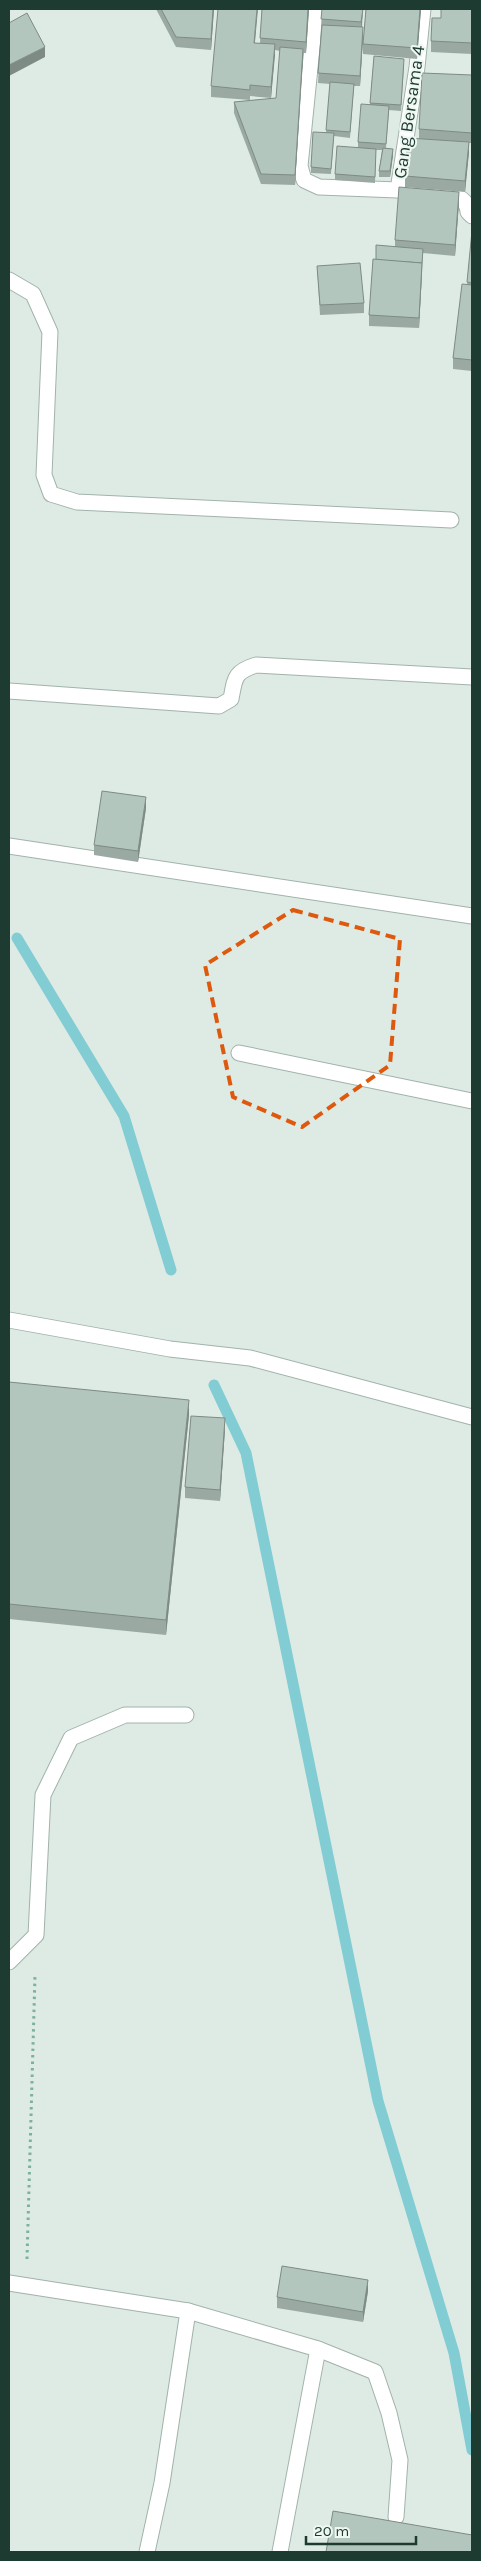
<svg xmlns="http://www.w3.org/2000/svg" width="481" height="2561" viewBox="0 0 481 2561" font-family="Karla,sans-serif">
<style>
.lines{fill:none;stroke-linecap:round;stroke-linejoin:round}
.stream{stroke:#82ccd4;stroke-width:11}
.minor-casing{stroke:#a1b3ab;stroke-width:17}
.path{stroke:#7cb19d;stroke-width:3;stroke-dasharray:2.5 4;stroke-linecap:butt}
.minor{stroke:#fff;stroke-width:15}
.wall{fill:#9aaaa3}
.shaded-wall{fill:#7d8b84}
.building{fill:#b3c6bd;stroke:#7d8b84}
.marked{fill:none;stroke:#de580e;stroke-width:4;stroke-dasharray:10 6;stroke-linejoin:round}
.labels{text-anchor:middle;stroke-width:4;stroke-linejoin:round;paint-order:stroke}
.street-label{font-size:18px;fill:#1e3b32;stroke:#eef7f2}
</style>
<rect width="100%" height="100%" fill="#deebe4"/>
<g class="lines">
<!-- stream -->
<g class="stream">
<polyline points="17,938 124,1116 171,1270"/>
<polyline points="214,1385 246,1453 378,2101 454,2353 472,2450"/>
</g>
<!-- minor casing -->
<g class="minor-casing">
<g id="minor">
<polyline points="316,9 300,166 304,180 319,187 398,190"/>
<polyline points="407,190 398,190 417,67 423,9"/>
<path d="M440 194C453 195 467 196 468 212L472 216"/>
<polyline points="9,280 33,294 50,332 44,475 51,494 77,502 451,520"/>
<path d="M9 691 219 706 231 699C235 678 234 672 256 665L472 677"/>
<polyline points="9,846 472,916"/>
<polyline points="239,1053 472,1101"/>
<polyline points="9,1320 170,1349 250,1358 472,1417"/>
<polyline points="9,1962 36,1935 43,1795 71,1738 125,1715 186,1715"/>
<polyline points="9,2283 188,2311 162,2483 147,2552"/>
<polyline points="188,2311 318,2349 375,2372 389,2413 400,2460 396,2517"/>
<polyline points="280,2552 318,2349"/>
</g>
</g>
<!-- path -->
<polyline class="path" points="27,2259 35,1975"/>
<!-- minor -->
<use href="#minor" class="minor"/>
</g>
<!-- wall -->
<g class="wall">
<polygon points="156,9 214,9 211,50 176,47"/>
<polygon points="262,9 309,9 306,53 303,53 295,185 261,184 234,113 234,102 276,98 280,51 275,50 271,98 250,96 250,100 211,97 211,86 255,43 260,43"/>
<polygon points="322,9 363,9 362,27 363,38 360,86 354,86 350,138 334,136 331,174 311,173 311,167 326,133 330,84 318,83"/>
<polygon points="366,9 421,9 417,59 363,54 363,44"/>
<polygon points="472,9 472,54 431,52 431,41 441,18"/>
<polygon points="374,56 404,65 401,111 389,110 386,148 393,155 390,177 379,177 379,171 382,150 376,150 375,183 335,180 335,174 358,148 358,142 370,104"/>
<polygon points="472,75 472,143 469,143 469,152 465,192 405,187 405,176 419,138 419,129"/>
<polygon points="459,202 455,256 423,253 422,273 419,328 369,326 369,315 376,260 395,247 395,240"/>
<polygon points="472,231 472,371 453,369 453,358 467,284"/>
<polygon points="317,266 364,303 364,313 320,315"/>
<polygon points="146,808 138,862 94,855 94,845"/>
<polygon points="9,1382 189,1415 166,1635 9,1619"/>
<polygon points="225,1429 220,1501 185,1498 185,1487"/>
<polygon points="368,2291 363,2322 277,2308 277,2297"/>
</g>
<!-- shaded-wall -->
<g class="shaded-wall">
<polygon points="213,9 214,9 211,50 211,39"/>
<polygon points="257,9 258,9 254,53 254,43"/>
<polygon points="308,9 309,9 306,53 306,42"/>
<polygon points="363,9 361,33 361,22"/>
<polygon points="420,9 421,9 417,59 417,48"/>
<polygon points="363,27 363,38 360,86 360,76"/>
<polygon points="275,44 275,55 271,98 271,87"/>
<polygon points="45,47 45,57 9,76 9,65"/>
<polygon points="303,49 303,60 295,185 295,175"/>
<polygon points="469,142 469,152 465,192 465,181"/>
<polygon points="393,149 393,155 390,177 390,171"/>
<polygon points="459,192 459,202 455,256 455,245"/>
<polygon points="422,263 422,273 419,328 419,318"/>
<polygon points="146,797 146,808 138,862 138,851"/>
<polygon points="189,1400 189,1415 166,1635 166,1620"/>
<polygon points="225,1418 225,1429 220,1501 220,1490"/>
<polygon points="368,2280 368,2291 363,2322 363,2312"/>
</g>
<!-- building -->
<g class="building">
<polygon points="161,9 213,9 211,39 176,37"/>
<polygon points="218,9 257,9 254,43 275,44 271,87 250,85 250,90 211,86"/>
<polygon points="262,9 308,9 306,42 260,38"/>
<polygon points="322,9 363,9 361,22 321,19"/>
<polygon points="366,9 420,9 417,48 363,44"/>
<polygon points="441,9 472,9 472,43 431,41 432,18 441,18"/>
<polygon points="27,13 45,47 9,65 9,23"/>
<polygon points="322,25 363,27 360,76 318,73"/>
<polygon points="280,47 303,49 295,175 261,174 234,102 276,98"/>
<polygon points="374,56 404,59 401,105 370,103"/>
<polygon points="422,73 472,75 472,133 419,129"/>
<polygon points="330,82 354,84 350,132 326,130"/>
<polygon points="361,104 389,106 386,144 358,142"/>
<polygon points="313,132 334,133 331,169 311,167"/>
<polygon points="408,138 469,142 465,181 405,176"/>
<polygon points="337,146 376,149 375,177 335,174"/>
<polygon points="383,148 393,149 390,171 379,171"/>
<polygon points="399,187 459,192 455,245 395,240"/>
<polygon points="472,231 472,283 467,282"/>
<polygon points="376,245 423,249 422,263 376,260"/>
<polygon points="373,259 422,263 419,318 369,315"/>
<polygon points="360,263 364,303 320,305 317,266"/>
<polygon points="462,284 472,285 472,360 453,358"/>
<polygon points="102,791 146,797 138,851 94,845"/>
<polygon points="9,1382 189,1400 166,1620 9,1604"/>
<polygon points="191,1416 225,1418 220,1490 185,1487"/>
<polygon points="282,2266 368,2280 363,2312 277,2297"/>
<polygon points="333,2511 472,2535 472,2552 326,2552"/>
</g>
<!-- marked area -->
<path class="marked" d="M293 910 400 939 390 1065 302 1127 233 1097 205 965Z"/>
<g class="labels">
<!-- street labels -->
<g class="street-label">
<text transform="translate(409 112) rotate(-82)" y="6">Gang Bersama 4</text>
</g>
</g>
<!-- border -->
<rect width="481" height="2561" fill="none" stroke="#1e3b32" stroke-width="20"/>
<!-- scale -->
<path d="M306 2536v8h110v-8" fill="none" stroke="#1e3b32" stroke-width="2.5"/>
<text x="314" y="2536" font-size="15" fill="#1e3b32" stroke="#eef7f2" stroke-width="4" paint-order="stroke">20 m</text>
</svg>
